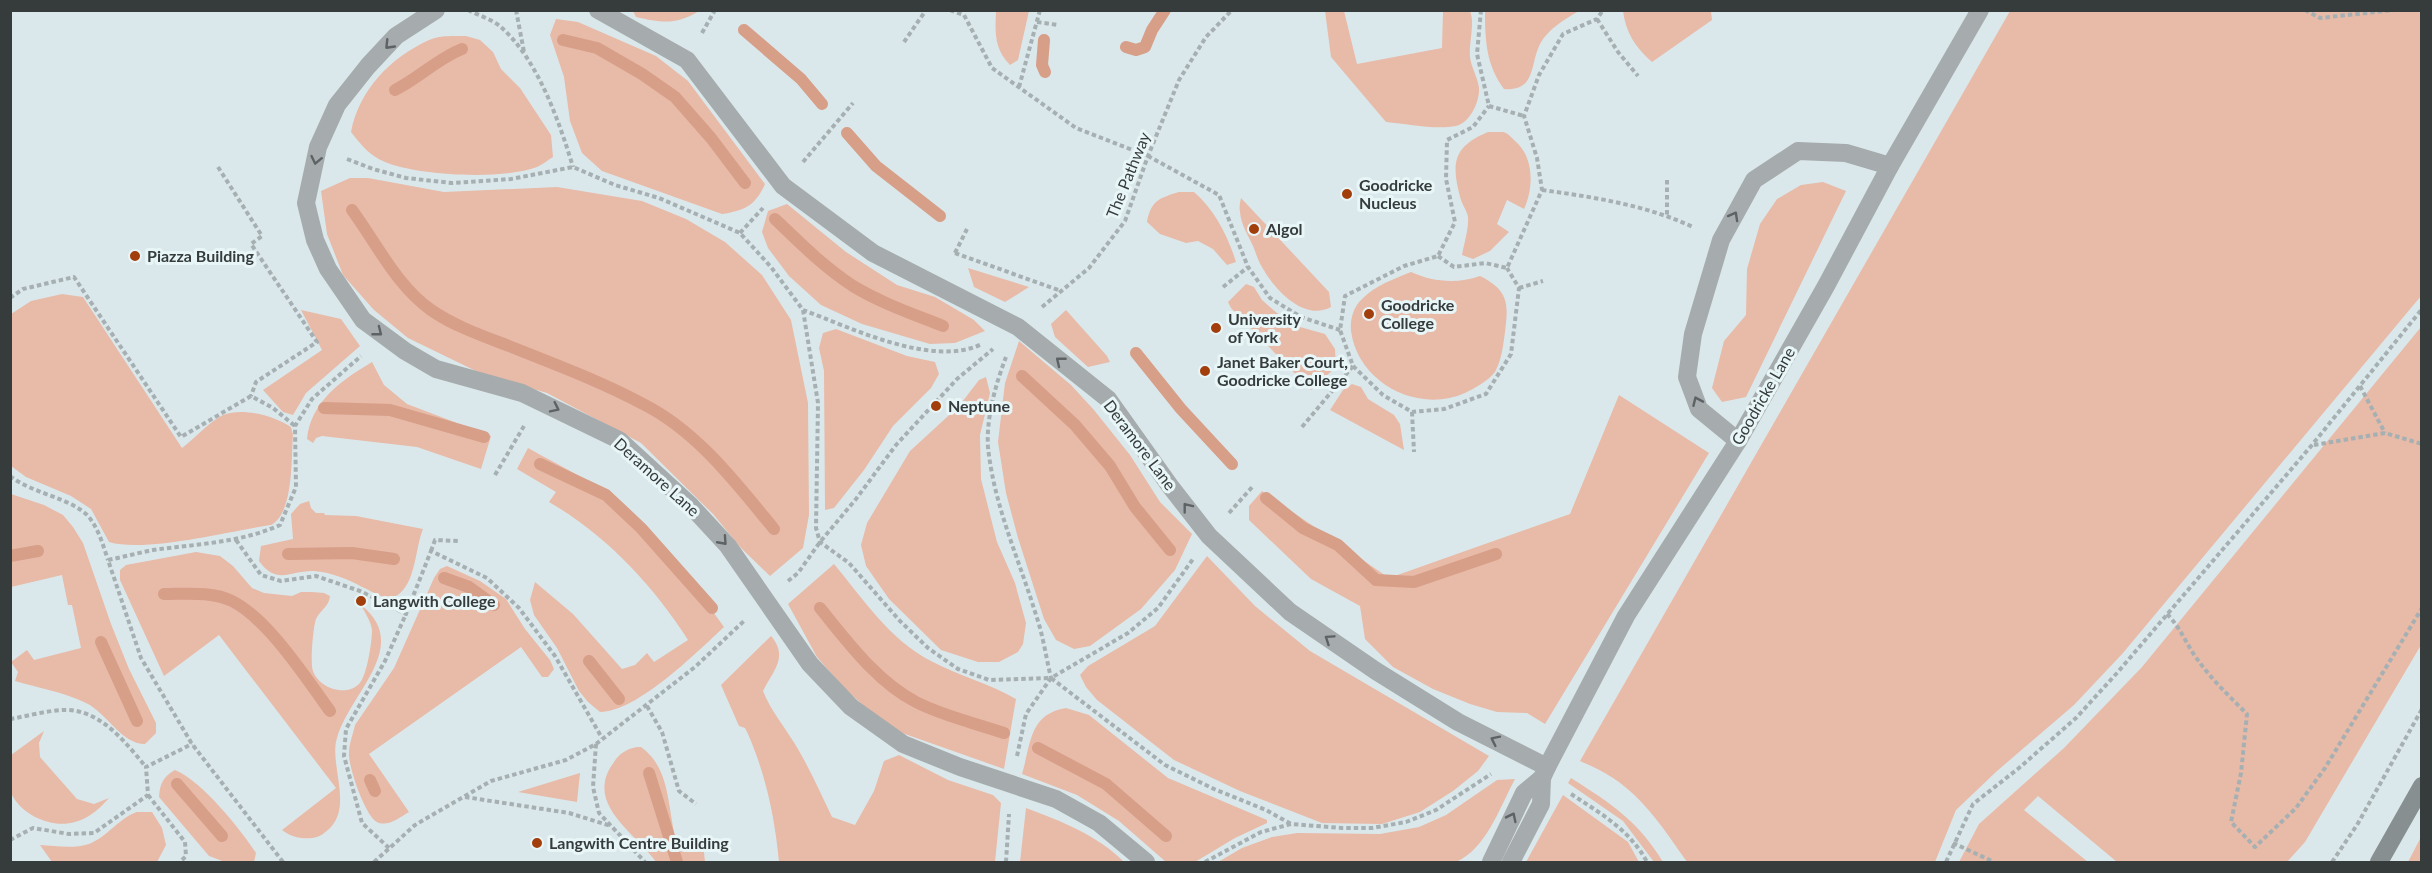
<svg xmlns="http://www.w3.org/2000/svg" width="2432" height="873" viewBox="0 0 2432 873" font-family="Lato,sans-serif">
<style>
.green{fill:#e8baa8}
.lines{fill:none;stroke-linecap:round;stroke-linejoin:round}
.stream{stroke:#d79e88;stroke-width:12}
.path{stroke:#a6b0b3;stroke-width:4;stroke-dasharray:4.5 3;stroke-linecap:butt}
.lane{stroke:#a6acad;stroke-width:18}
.street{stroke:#a6acad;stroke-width:18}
.secondary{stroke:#878f91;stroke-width:18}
.oneway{stroke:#5d6364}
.poi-dot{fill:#a23e0c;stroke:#e8f6f8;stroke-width:2}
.labels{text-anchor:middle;stroke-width:6;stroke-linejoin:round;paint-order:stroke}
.street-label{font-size:16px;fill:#363b3c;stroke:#e8f6f8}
.poi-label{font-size:16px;font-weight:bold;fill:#363b3c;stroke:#e8f6f8;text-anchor:start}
</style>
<rect width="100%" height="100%" fill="#dbe8eb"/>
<!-- green -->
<g class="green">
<path d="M633 11H699C676 25 662 23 636 17Z"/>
<path d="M996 11H1029L1018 60 1010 65C994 49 995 32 996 11Z"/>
<path d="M1325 11H1344L1357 64 1442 48 1443 11H1470C1475 23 1469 42 1470 57 1471 67 1478 78 1479 88 1480 101 1470 123 1456 126 1435 130 1408 124 1386 122L1331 57Z"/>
<path d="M1485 11V10L1579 11C1565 19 1548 29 1540 44 1530 64 1536 92 1504 89 1486 65 1485 40 1485 11Z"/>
<path d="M1623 11H1711L1712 20 1652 62C1635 47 1626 33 1623 11Z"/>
<path d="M2010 11H2421V296L2123 653 2074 705 1997 771 1956 810 1935 862H1687C1666 832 1645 799 1613 778 1603 771 1591 766 1580 761Z"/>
<path d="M556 19 578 22 656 56 688 81 765 184C755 206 745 210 722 214L602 171 582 153 570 121 564 77 550 35Z"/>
<path d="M466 36 480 40 493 52 501 69 520 88 551 135 553 157C548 160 542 165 537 167 503 180 419 176 385 162 370 156 361 145 351 132 359 90 390 58 429 40 439 35 454 36 466 36Z"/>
<path d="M1488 132C1493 132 1498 132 1503 132 1508 133 1511 137 1515 141 1534 157 1534 187 1524 209L1507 200 1497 224 1509 232 1490 251 1473 259 1462 255C1464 244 1469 228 1468 217 1467 211 1463 206 1461 200 1451 164 1452 147 1488 132Z"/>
<polygon points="350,178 368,178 444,192 557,187 642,201 686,219 725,242 762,275 791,320 808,403 809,515 803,548 770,576 741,548 713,514 641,443 547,393 482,374 408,338 374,310 343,275 327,234 321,191"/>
<polygon points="1823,182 1846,191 1746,397 1722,402 1712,388 1724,341 1746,315 1747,269 1760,224 1777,199 1801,185"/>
<path d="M1179 192H1194C1214 209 1228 236 1236 262L1227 265 1213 249 1198 241 1186 243 1160 234 1147 222C1151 200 1160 198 1179 192Z"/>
<path d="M1241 198 1329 292 1331 307C1304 322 1274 289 1262 267 1258 261 1256 253 1253 246 1248 235 1241 225 1240 212 1239 207 1240 203 1241 198Z"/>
<polygon points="787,204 846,252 897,285 935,297 974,320 985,331 955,343 930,344 862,324 821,305 789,276 768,248 762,232 768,211"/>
<polygon points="968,268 1029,287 1005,302 974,287"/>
<path d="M1411 272C1433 282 1457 284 1480 276 1508 290 1509 303 1505 332 1503 346 1502 359 1495 372 1488 381 1475 388 1465 393 1418 414 1358 383 1351 331 1350 319 1353 307 1363 298 1376 285 1394 279 1411 272Z"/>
<polygon points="1246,284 1254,287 1262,300 1277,313 1300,327 1325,334 1335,349 1336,367 1311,390 1231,308 1228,302"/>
<path d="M62 294 83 297 182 448C194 439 210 421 223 415 243 407 274 416 291 427L293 435C291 458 294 513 271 525 230 531 146 553 109 542L91 509 71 496 26 477 11 466V314L31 301Z"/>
<polygon points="301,310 341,319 360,346 306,393 293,415 283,412 263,390 322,350"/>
<polygon points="1066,310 1107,356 1110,362 1088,367 1055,337 1051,324"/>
<polygon points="2421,327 2421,645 2305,842 2287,862 2117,862 2038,796 2024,810 2088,862 1959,862 1979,824 2064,748 2142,667"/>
<polygon points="836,329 907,356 935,362 939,374 931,388 893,426 864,470 834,508 825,510 824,371 819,348 823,333"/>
<polygon points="1019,341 1071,385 1094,410 1130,455 1160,502 1192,534 1175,570 1141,609 1090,646 1074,649 1056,640 1044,619 1018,538 1006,493 998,442 1005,383"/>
<path d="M372 362 384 385 407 404 491 436 481 469 417 447 322 436 316 438 313 443 307 439C311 401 342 380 372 362Z"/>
<polygon points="986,377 990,393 980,435 981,479 997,542 1015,583 1026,623 1023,644 1018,652 999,662 978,662 941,650 889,599 866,566 861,545 867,523 910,451 959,406 979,380"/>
<polygon points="1352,384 1361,387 1368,399 1394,415 1400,424 1404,450 1330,410 1343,390"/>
<polygon points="1619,395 1709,453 1545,724 1527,713 1497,712 1470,704 1433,689 1393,667 1365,639 1360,606 1311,579 1249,520 1249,506 1262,491 1389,578 1570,514"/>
<path d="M528 448C560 466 595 482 623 506 664 541 693 584 724 627 697 652 637 712 600 712L588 702 579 691 557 648 534 615 530 600 535 582 573 614 622 669 635 665 647 653 654 662 688 640C653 585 606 535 549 502L556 492 517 469Z"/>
<path d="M11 494 44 505 63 515 73 527 83 543 111 624 129 669 156 723V733L145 744C121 744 107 713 86 703 64 692 38 688 15 681L18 672 11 662 27 650 34 660 81 648 72 605H68L62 575 11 587Z"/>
<path d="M309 501 311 508 316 513H324L325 515 356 516 423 529C415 548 416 585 396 596 386 602 372 591 362 587 348 579 330 572 314 571 291 570 277 586 259 561L261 546 293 539 291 514 300 504Z"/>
<path d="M196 552 220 556 233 566 252 588 264 593 292 596 301 592H312L324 593 330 596C329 607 320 610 316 619 313 628 311 657 312 666 313 685 344 699 359 684 367 676 372 642 372 630 371 621 365 613 361 605 413 646 349 694 337 738 329 763 352 804 331 827 325 833 320 837 312 838 300 839 291 837 282 830L336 788 219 635 164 676 120 580V570L126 565Z"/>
<polygon points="1207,556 1255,606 1310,651 1489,756 1478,771 1453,791 1420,812 1382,824 1322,823 1240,791 1174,760 1097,700 1086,687 1080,675 1088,666 1155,626"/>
<path d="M834 564C864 600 889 639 931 661 959 676 989 683 1016 699L1004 769 888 728 843 687 817 657 788 604Z"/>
<path d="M447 566 480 581 506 599 525 629 550 660 554 669 548 677H542L521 647 369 754 409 812C400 817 390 826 379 823 366 820 348 766 349 753 349 744 353 734 355 725L394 668 434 578 440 569Z"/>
<path d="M771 636C789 657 773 671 763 691 771 711 784 726 795 744 809 767 820 792 832 817L855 825 874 791 884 761 899 755 948 780 993 795 1001 803 995 862H779C775 819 766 775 748 734L745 728 739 726 721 685Z"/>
<path d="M1066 708 1089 715 1168 778 1267 820V823L1235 838 1195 862H1166L1119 821 1077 795 1022 774C1031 744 1029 714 1066 708Z"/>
<path d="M44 731 39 743 40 757 77 799 94 804 109 798C100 808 90 818 75 822 52 829 21 815 11 793 7 784 10 766 11 755Z"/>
<path d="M641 747C672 769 667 811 677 843H703L705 862H656C635 832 583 804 614 762 619 753 631 746 641 747Z"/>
<path d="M175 770C202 781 240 829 256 853L254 862H225L209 856 159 797C160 783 163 777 175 770Z"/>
<polygon points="580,773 577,802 518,792"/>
<path d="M1571 778C1612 804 1638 821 1663 862H1654L1623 821 1568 783Z"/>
<path d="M1515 779C1500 807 1486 849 1456 862H1218L1242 848 1272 837 1297 833 1380 834 1419 827 1446 815 1497 780Z"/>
<polygon points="1563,795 1628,842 1639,862 1526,862"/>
<path d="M1026 808C1061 821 1097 835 1124 862H1020Z"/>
<path d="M137 812H152L162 828 166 845 157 862H52L40 845C55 846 74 849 89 844 107 837 119 818 137 812Z"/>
<polygon points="2421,837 2421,862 2408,862"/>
</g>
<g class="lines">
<!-- stream -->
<g class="stream">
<polyline points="744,30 801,79 822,104"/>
<polyline points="563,40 597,48 642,74 675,97 711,138 745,183"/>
<polyline points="1044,40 1042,65 1045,72"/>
<polyline points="1126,47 1136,50 1145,47 1152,30 1165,10"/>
<path d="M395 90C419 78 437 59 462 49"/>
<polyline points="847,133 876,166 940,216"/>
<path d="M352 210C377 244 396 285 431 310 454 326 483 336 509 346 554 364 600 381 643 404 697 431 736 483 774 529"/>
<path d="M775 219C800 243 824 267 853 286 881 303 913 314 943 326"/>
<polyline points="1136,353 1181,409 1232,464"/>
<polyline points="1022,376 1075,425 1110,466 1135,507 1170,550"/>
<polyline points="324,408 390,410 484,437"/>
<polyline points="540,464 606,495 641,528 712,608"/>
<polyline points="1266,498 1303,528 1338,545 1376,580 1414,582 1496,554"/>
<polyline points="288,554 352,553 394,559"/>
<polyline points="10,556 38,551"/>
<polyline points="444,578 469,587 494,605"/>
<path d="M164 594C186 594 212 591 232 601 268 619 306 678 330 711"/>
<path d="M820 608C847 641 877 682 916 702 943 716 975 723 1004 733"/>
<polyline points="101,642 137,721"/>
<polyline points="589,661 619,699"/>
<polyline points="1038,748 1106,784 1166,836"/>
<polyline points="649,773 677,862"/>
<polyline points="370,780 375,791"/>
<polyline points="177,784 222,836"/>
</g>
<!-- path -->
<g class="path">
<path d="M468 10C478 15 493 20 501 27 538 60 559 121 573 167"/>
<polyline points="516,10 524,52"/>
<polyline points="950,10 964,15 992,68 1076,128 1148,156 1219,195 1248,267 1270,298 1301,317 1340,330"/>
<polyline points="1481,10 1477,54 1489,106 1524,116"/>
<polyline points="2305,10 2320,18 2394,10"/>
<polyline points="1597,19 1618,52 1638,76"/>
<polyline points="1037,22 1058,25"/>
<polyline points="702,33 715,10"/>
<polyline points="904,42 926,10"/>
<polyline points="1019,87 1040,10"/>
<polyline points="347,159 373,169 406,178 452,183 511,179 573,167 615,185 659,198 740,233 771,267 803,310 818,403 816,528 820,542 849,563 900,621 928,648 958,669 989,680 1051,678 1165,765 1214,789 1266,810 1291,824"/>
<polyline points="803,162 853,103"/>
<polyline points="218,167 262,236 251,244 317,342 256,382 251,396"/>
<polyline points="1667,180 1667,215"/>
<path d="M1542 190C1593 197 1646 205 1693 227"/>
<polyline points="740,233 763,208"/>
<polyline points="955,253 1061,291"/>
<polyline points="955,253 967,229"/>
<polyline points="1438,256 1454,267 1485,263 1507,268 1542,190 1537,158 1524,116 1539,75 1563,34 1597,19 1603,10"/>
<polyline points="1223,287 1248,267"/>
<polyline points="1519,288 1543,281"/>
<polyline points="10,298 23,289 74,277 181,437 251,396 273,408 295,426"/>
<polyline points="1042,307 1089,268 1125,221 1148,156 1179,80 1206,37 1232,10"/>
<path d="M803 310C852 328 932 368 982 344"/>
<path d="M1006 357C996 383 986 418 988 447 994 506 1019 559 1036 615 1043 635 1046 657 1051 678"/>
<polyline points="1353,366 1383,395 1412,412 1444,409 1486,394 1511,354 1519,288 1507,268"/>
<polyline points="2360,386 2385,433"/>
<polyline points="1412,412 1414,452"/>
<polyline points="1302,427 1353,366 1340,330 1345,296 1404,266 1438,256 1455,222 1446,179 1447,140 1473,127 1489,106"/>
<polyline points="2314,445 2385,433 2422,444"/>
<polyline points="495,475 524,426"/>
<path d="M10 476C33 494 72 498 89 517 99 530 103 545 108 560"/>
<polyline points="1229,513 1254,485"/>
<polyline points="236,540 261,575 281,581 316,576 360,591 406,614 431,551 487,578 519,608 555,656 602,738"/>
<polyline points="431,551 435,540 459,541"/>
<polyline points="788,581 798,573 820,542 856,499 896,445 957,379 993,349"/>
<path d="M2167 614C2179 626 2184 639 2193 653 2208 676 2228 695 2247 714L2241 773 2231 822 2255 847 2296 808 2325 768 2422 608"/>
<polyline points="647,706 662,732 679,791 696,804"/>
<path d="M10 719C28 716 48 710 66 710 101 710 126 743 146 767"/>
<polyline points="596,744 593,787 599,813 645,862"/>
<polyline points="1017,756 1026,714 1051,678 1128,633 1158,608 1193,559"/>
<path d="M1571 794C1600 813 1630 830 1647 862"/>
<polyline points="148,795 185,842 186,856 180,862"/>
<polyline points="465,797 569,813 611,826"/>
<polyline points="10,840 33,828 69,834 94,833 148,795 146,767 192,744"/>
<polyline points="1953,843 1994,862"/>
<polyline points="389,848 362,823 344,756 346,729 385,661 406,614"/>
<path d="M283 862 192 744 141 658 108 560C123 557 138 553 153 550 196 544 240 543 280 525L296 487 295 426 312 399 361 356"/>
<polyline points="374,862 415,825 491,781 566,760 596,744 695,667 745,620"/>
<polyline points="1006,862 1009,814"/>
<polyline points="1205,862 1261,832 1291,824 1342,828 1372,828 1406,822 1436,810 1491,774"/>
<polyline points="1946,862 1973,804 2019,768 2076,718 2117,673 2312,445 2422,309"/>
<polyline points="2332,862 2357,825 2422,709"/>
</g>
<!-- lane -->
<g class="lane">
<polyline points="1738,441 1699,409 1687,377 1693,334 1721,240 1754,180 1798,151 1846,153 1890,166"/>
<polyline points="1547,767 1626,616 1738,441 1826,286 1890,166 1980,10"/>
</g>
<!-- street -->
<g class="street">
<polyline points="436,10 396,36 368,66 337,105 318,147 306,203 315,240 328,269 363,320 405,351 436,369 522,393 619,440 691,506 728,546 810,664 851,707 903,744 960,767 1056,799 1099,823 1146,862"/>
<polyline points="598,10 687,60 783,186 873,253 1018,327 1108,399 1170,486 1209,536 1290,612 1376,671 1458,722 1547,767 1542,778 1541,804 1511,862"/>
<polyline points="1491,862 1524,793 1542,778"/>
</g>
<!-- secondary -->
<polyline class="secondary" points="2379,862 2422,786"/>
</g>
<!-- one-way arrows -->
<defs><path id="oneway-chevron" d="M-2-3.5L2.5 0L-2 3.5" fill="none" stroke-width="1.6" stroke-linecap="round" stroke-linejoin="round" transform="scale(1.5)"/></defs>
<g class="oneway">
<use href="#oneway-chevron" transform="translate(389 45) rotate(134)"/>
<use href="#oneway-chevron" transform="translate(316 160) rotate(102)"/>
<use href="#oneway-chevron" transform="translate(1734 216) rotate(-61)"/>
<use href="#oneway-chevron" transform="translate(378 332) rotate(38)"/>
<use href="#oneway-chevron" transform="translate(1060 361) rotate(-141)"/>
<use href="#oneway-chevron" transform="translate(1697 401) rotate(-114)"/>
<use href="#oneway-chevron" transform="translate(555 408) rotate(26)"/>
<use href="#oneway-chevron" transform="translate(1187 507) rotate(-128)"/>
<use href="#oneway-chevron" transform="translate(723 541) rotate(48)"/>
<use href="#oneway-chevron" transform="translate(1329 639) rotate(-146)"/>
<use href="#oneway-chevron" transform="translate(1495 740) rotate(-154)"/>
<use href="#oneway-chevron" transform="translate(1512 817) rotate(-64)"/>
</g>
<!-- markers -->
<g class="poi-dot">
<circle cx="1347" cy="194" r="6"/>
<circle cx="1254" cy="229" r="6"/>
<circle cx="135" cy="256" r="6"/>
<circle cx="1369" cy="314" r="6"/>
<circle cx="1216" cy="328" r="6"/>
<circle cx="1205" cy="371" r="6"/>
<circle cx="936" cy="406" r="6"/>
<circle cx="361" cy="601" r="6"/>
<circle cx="537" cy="843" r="6"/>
</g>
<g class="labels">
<!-- street labels -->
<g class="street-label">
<text transform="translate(1128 175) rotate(-68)" y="6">The Pathway</text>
<text transform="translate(1763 396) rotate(-60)" y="6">Goodricke Lane</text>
<text transform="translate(1140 445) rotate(53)" y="6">Deramore Lane</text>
<text transform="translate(657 477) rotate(42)" y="6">Deramore Lane</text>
</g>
<!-- poi labels -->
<g class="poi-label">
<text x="1359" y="191">Goodricke<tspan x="1359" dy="18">Nucleus</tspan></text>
<text x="1266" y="235">Algol</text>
<text x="147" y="262">Piazza Building</text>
<text x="1381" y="311">Goodricke<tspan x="1381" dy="18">College</tspan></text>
<text x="1228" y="325">University<tspan x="1228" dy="18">of York</tspan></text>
<text x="1217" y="368">Janet Baker Court,<tspan x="1217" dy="18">Goodricke College</tspan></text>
<text x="948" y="412">Neptune</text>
<text x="373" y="607">Langwith College</text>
<text x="549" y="849">Langwith Centre Building</text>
</g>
</g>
<!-- border -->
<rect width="2432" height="873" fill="none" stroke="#363b3c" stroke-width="24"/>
</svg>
